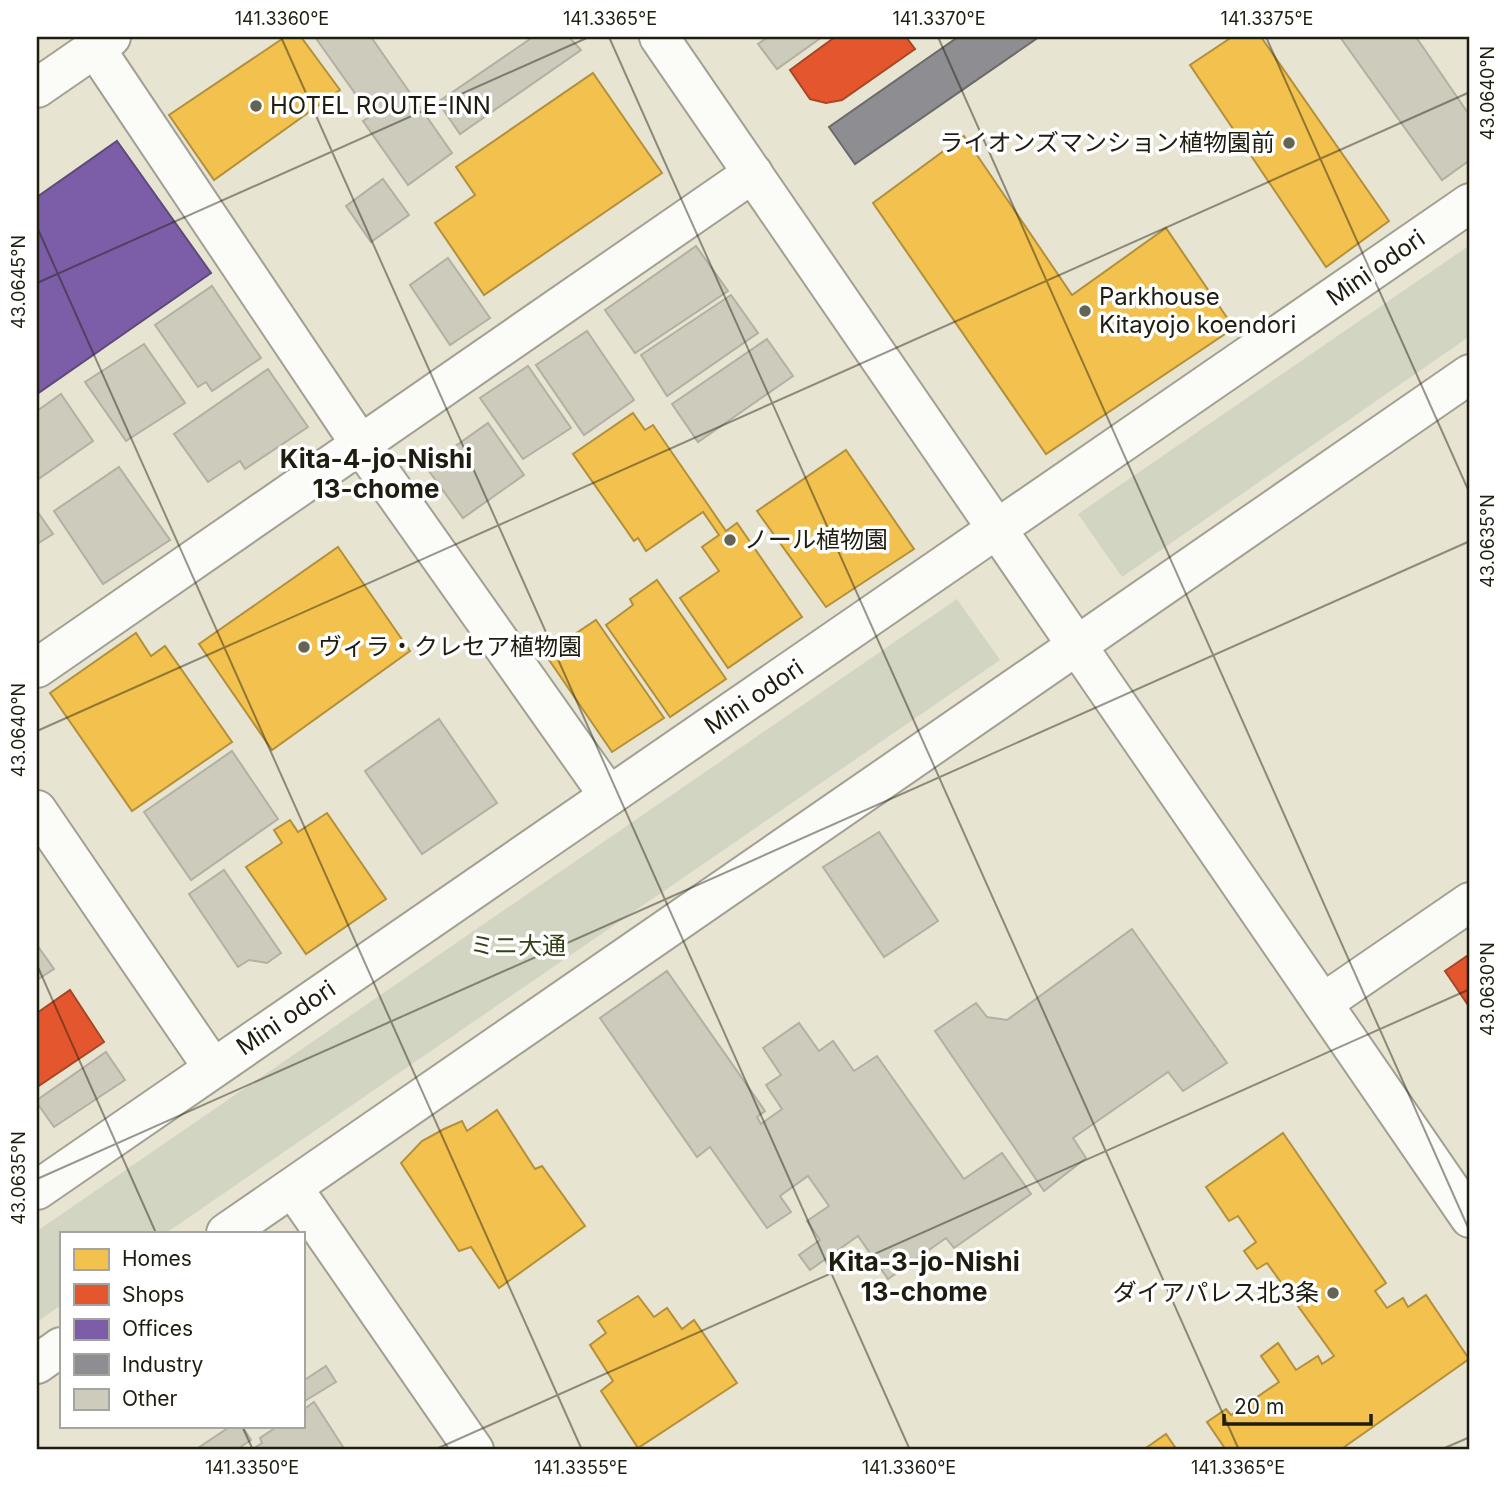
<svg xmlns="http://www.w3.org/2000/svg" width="1507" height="1487" viewBox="0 0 1507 1487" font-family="Inter,'Noto Sans JP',sans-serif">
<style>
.green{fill:#d2d5c2}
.homes{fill:#f2c14e;stroke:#b3903b;stroke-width:2}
.shops{fill:#e4572e;stroke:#a94625;stroke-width:2}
.offices{fill:#7b5ea7;stroke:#5f4a7a;stroke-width:2}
.industry{fill:#8d8d92;stroke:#6c6b6b;stroke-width:2}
.building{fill:#cdcbbc;stroke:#b3b0a2;stroke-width:2}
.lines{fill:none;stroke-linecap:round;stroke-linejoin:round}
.minor-casing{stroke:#a2a092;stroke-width:42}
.tertiary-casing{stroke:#a2a092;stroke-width:42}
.minor{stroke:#fbfbf8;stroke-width:38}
.tertiary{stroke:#fbfbf8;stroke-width:38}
.ticks{fill:none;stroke:#1f1d10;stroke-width:2;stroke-opacity:0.45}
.poi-dot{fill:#656354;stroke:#fff;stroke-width:2.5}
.labels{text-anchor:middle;stroke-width:7;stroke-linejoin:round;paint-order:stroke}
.poi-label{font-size:24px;fill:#1f1d10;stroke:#fff;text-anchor:start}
.street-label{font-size:24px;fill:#1f1d10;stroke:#fff}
.park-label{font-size:24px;fill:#324214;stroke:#fff}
.neighbourhood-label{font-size:26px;font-weight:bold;fill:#1f1d10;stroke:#fff}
.neatline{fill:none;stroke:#1f1d10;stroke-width:2.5}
.ticks-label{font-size:18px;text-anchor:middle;fill:#1f1d10}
</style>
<rect width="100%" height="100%" fill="#e7e4d1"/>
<!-- green -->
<g class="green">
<polygon points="1470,245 1470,336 1122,577 1078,514"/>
<polygon points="957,599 1000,660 166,1233 61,1233 61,1305 37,1322 37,1231"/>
</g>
<!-- homes -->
<g class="homes">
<polygon points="285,37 301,37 340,90 214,180 169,115"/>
<polygon points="1232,37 1261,37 1389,221 1326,267 1190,65"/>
<polygon points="593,73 662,173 484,295 435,223 475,195 456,167"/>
<polygon points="964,136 1072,295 1166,228 1234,328 1046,454 873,203"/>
<polygon points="633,413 645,430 653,425 726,531 737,523 802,617 728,668 680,598 719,571 702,547 719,535 703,512 646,551 638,538 634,541 573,454"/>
<polygon points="846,450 914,549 826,607 757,511"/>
<polygon points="338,547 410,651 272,750 199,644"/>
<polygon points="657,580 726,679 670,717 606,625 633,605 630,599"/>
<polygon points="596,620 664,718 612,752 545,654"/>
<polygon points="136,633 151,656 165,646 232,742 132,811 50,693"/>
<polygon points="327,813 386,899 306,954 246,867 282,843 274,830 290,820 298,832"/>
<polygon points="497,1110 535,1169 542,1166 585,1226 499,1288 471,1247 459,1251 401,1163 422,1141 444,1129 462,1121 467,1131"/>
<polygon points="1283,1133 1386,1283 1375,1291 1387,1308 1403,1298 1408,1307 1426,1295 1469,1359 1340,1450 1226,1450 1207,1422 1226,1409 1231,1415 1279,1382 1261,1356 1278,1343 1296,1370 1318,1356 1322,1364 1334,1356 1267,1263 1257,1269 1244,1251 1256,1242 1238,1216 1229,1221 1206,1187"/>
<polygon points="638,1296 654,1317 667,1308 682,1329 694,1320 737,1383 638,1448 601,1391 613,1381 590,1345 606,1333 598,1321"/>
<polygon points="1166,1434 1177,1450 1143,1450"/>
</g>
<!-- shops -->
<g class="shops">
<polygon points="835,37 906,37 915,49 842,100 826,103 810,99 790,70"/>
<polygon points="1470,954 1470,1008 1445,971"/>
<polygon points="70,990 104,1042 37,1087 37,1013"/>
</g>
<!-- offices -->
<polygon class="offices" points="117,141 211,273 37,394 37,197"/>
<!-- industry -->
<polygon class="industry" points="958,37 1039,37 855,164 829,127"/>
<!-- building -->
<g class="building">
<polygon points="315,37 371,37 452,153 408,185 363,121 371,116"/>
<polygon points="533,37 569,37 581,50 460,134 438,102"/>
<polygon points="768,37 822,37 777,69 758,44"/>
<polygon points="1340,37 1416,37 1470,116 1470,160 1442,180"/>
<polygon points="383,179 409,215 371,242 346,206"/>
<polygon points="696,246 728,291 635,353 605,310"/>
<polygon points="448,258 490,318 450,345 410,285"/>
<polygon points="212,286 261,358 212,391 206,382 198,387 155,325"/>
<polygon points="731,295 758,333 667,396 641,355"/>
<polygon points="587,331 634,400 584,435 536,365"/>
<polygon points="767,339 793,376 698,442 672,404"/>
<polygon points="144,344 185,403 126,441 85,382"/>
<polygon points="528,366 571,428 523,459 480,398"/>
<polygon points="268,369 308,427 245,469 240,461 208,482 174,434"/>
<polygon points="61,394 93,441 37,480 37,411"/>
<polygon points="488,423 524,475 463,518 426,467"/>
<polygon points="119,467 170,540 103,584 54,511"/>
<polygon points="37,511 53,534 37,544"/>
<polygon points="439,719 497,803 422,854 365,771"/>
<polygon points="232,751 278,819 191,880 144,812"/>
<polygon points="879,832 938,921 884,957 823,867"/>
<polygon points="224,870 281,953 267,963 249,960 238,967 189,894"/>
<polygon points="1132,929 1227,1063 1183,1091 1168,1072 1073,1138 1086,1158 1044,1191 935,1031 976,1003 987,1017 1007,1020"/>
<polygon points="37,945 54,969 37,980"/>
<polygon points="667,971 765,1111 757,1117 761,1124 782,1109 766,1085 781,1075 763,1048 799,1023 819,1051 833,1041 854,1071 877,1056 964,1179 1002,1153 1031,1194 954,1248 946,1238 888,1279 858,1236 810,1270 799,1255 820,1240 807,1221 829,1206 808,1176 780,1196 791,1212 767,1228 710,1147 697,1157 600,1018"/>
<polygon points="106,1052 125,1080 54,1127 37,1103 37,1100"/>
<polygon points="326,1366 336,1382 303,1402 303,1381"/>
<polygon points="314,1402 345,1450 251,1450 262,1443 260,1438 278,1426 303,1426 303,1410"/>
<polygon points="231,1426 242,1426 251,1440 236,1450 195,1450"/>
</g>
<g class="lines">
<!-- minor casing -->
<g class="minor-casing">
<g id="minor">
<polyline points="95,48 361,445 609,796"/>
<polyline points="37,668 753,173"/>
<polyline points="1323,1003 1470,902"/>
<polyline points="37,1190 1470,203"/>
<polyline points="226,1233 1470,374"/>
<polyline points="37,1364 61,1347"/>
</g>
</g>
<!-- tertiary casing -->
<g class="tertiary-casing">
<g id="tertiary">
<polyline points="659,37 1470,1218"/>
<polyline points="37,88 111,37"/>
<polyline points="37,810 213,1068"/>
<polyline points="293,1188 474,1450"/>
</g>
</g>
<!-- minor -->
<use href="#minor" class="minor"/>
<!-- tertiary -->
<use href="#tertiary" class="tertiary"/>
</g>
<!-- ticks -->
<path class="ticks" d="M281 37 910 1450M609 37 1239 1450M938 37 1470 1232M1266 37 1470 494M37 227 582 1450M37 283 589 37M37 731 1470 92M37 965 156 1233M37 1179 1470 541M242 1426 253 1450M434 1450 1470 989M1440 1450 1470 1437"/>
<!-- markers -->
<g class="poi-dot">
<circle cx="256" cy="106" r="7"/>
<circle cx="1289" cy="143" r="7"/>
<circle cx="1085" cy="311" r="7"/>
<circle cx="730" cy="540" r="7"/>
<circle cx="304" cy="647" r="7"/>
<circle cx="1333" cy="1293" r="7"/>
</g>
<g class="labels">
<!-- poi labels -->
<g class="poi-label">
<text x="270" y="114">HOTEL ROUTE-INN</text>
<text x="1275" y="151" text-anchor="end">ライオンズマンション植物園前</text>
<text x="1099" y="305">Parkhouse<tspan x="1099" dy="28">Kitayojo koendori</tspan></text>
<text x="744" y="548">ノール植物園</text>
<text x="318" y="655">ヴィラ・クレセア植物園</text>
<text x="1319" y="1301" text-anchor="end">ダイアパレス北3条</text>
</g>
<!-- street labels -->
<g class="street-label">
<text transform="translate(1376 268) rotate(-35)" y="8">Mini odori</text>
<text transform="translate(754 697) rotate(-34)" y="8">Mini odori</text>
<text transform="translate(286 1018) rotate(-34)" y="8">Mini odori</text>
</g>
<!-- park labels -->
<g class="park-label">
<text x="518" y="954">ミニ大通</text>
</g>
<!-- neighbourhood labels -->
<g class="neighbourhood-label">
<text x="376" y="468">Kita-4-jo-Nishi<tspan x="376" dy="30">13-chome</tspan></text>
<text x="924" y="1271">Kita-3-jo-Nishi<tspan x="924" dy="30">13-chome</tspan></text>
</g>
</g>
<!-- border -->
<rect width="1507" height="1487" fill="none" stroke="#ffffff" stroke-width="77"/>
<!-- legend -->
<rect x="60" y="1232" width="245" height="196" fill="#ffffff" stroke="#a5a59f" stroke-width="2"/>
<rect x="74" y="1249" width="35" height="21" fill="#f2c14e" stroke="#a5a59f" stroke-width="2"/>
<text x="122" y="1266" font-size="21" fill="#1f1d10">Homes</text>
<rect x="74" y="1284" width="35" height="21" fill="#e4572e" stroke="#a5a59f" stroke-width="2"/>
<text x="122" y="1302" font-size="21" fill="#1f1d10">Shops</text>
<rect x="74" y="1319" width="35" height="21" fill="#7b5ea7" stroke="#a5a59f" stroke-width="2"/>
<text x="122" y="1336" font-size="21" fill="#1f1d10">Offices</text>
<rect x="74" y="1354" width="35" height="21" fill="#8d8d92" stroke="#a5a59f" stroke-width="2"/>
<text x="122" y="1372" font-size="21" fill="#1f1d10">Industry</text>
<rect x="74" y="1389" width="35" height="21" fill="#cdcbbc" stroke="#a5a59f" stroke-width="2"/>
<text x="122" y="1406" font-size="21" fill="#1f1d10">Other</text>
<!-- scale -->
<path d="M1224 1414v10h147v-10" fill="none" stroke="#1f1d10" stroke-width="3.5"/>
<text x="1234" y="1414" font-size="21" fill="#1f1d10" stroke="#ffffff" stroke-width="5" paint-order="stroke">20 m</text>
<rect x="38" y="38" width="1430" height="1410" class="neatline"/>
<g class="ticks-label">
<text x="282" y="25">141.3360°E</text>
<text x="610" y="25">141.3365°E</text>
<text x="939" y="25">141.3370°E</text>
<text x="1267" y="25">141.3375°E</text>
<text transform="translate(1488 93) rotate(-90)" y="6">43.0640°N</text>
<text transform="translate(19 282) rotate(-90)" y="6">43.0645°N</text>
<text transform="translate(1488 541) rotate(-90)" y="6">43.0635°N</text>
<text transform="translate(19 730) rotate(-90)" y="6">43.0640°N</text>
<text transform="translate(1488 989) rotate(-90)" y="6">43.0630°N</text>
<text transform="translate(19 1178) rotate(-90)" y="6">43.0635°N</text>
<text x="252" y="1474">141.3350°E</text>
<text x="581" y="1474">141.3355°E</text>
<text x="909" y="1474">141.3360°E</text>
<text x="1238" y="1474">141.3365°E</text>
</g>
</svg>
